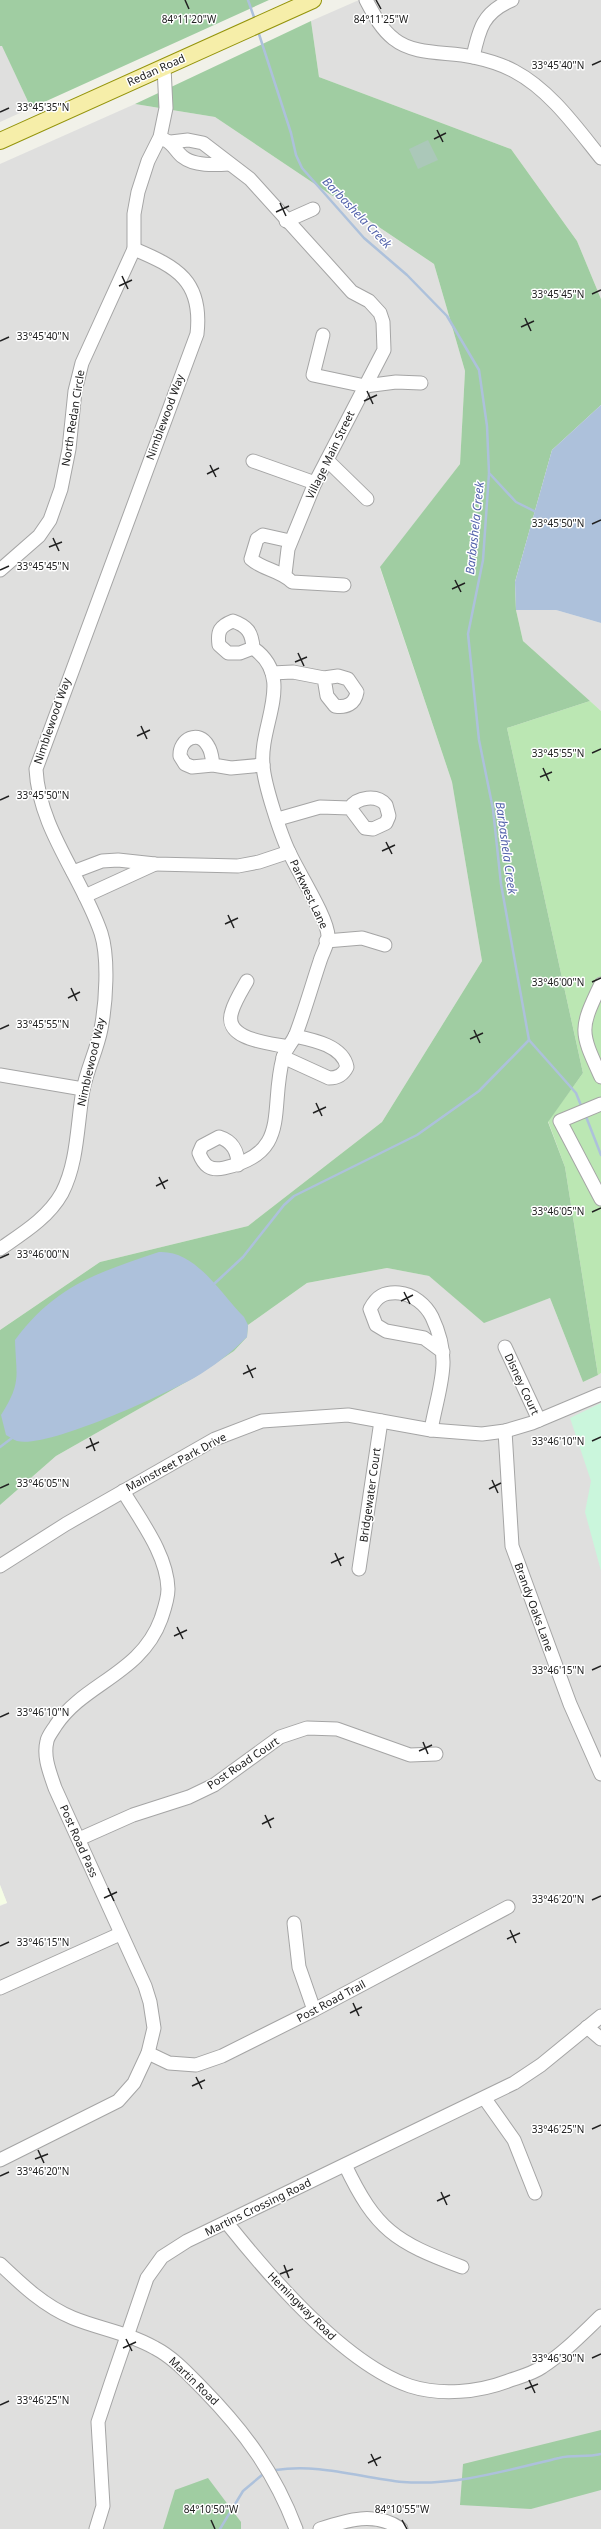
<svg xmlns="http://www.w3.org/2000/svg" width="601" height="2529" viewBox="0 0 601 2529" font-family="'Noto Sans',sans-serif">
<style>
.residential{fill:#dfdfde}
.education{fill:#f5fde5}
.grass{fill:#bbe7b3}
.forest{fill:#a0cda2}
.cemetery{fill:#abc8b9}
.park{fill:#caf6dc}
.water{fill:#adc1db}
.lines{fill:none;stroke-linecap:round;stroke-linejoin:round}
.stream{stroke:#adc1db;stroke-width:2.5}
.minor-casing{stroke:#a5a5a5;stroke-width:15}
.major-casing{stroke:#94940b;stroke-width:18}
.minor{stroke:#fff;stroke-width:13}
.major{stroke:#f6eea9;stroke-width:16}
.ticks{fill:none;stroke:#212121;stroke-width:1.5}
.labels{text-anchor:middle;stroke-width:3;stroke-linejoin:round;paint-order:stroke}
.street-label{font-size:11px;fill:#212121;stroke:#fff}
.water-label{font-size:12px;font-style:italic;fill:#5362ab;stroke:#fff}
.ticks-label{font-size:10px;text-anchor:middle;fill:#212121;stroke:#fff;stroke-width:3;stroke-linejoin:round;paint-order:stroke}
</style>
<rect width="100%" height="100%" fill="#f1f1e9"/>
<!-- residential -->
<g class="residential">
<polygon points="359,0 601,0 601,299 577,241 511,149 319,77 311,21"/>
<polygon points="2,45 31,108 0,122 0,46"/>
<polygon points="135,104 215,117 434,264 465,371 460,464 380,568 452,782 482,961 382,1122 248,1226 100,1262 0,1330 0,164"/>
<polygon points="516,610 556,610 601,623 601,711 523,641"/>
<polygon points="387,1268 429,1276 484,1322 550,1298 583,1382 601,1373 601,2529 0,2529 0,1906 7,1903 0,1885 0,1505 56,1456 195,1377 234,1351 247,1337 248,1325 307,1283"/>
</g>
<!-- education -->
<polygon class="education" points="0,1885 7,1903 0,1905"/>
<!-- grass -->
<polygon class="grass" points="590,701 601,711 601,1373 598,1375 565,1167 548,1121 583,1073 507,728"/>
<!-- forest -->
<g class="forest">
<polygon points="0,0 269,0 31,108 2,46 0,46"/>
<polygon points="311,21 319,77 511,149 577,241 601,299 601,405 552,450 515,582 516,610 523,641 590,701 507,728 583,1073 548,1122 565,1167 598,1375 583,1382 550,1298 484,1323 429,1276 387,1268 307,1283 248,1325 247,1337 234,1351 195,1377 56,1456 0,1505 0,1330 100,1262 248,1226 382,1122 482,961 452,782 380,567 460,464 465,371 434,264 215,117 135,104"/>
<polygon points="601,2430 601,2490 531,2509 460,2505 463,2464"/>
<polygon points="208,2478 241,2522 241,2529 163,2529 175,2490"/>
</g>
<!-- cemetery -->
<polygon class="cemetery" points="428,140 438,160 418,169 409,149"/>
<!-- park -->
<polygon class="park" points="601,1403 601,1571 585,1512 591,1481 570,1418"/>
<!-- water -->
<g class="water">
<polygon points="601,405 601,623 556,610 516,610 515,582 552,450"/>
<path d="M159 1252C196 1250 220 1293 244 1317L248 1325 247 1337C232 1352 213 1367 194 1378 165 1394 47 1449 17 1441 14 1440 10 1437 6 1435L1 1415C22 1382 16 1376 15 1340 56 1285 97 1273 159 1252Z"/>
</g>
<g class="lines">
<!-- stream -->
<g class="stream">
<polyline points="248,0 255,20"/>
<polyline points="258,31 291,133 296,155 302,168 364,238 407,275 447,316 479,370 487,426 489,473 483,560 468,634 479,740 493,809 501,884 529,1040 576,1093 582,1108"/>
<polyline points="490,474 516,502 536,512"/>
<polyline points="585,1114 601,1155"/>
<polyline points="214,1284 243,1257 284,1205 294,1196 417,1135 479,1091 529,1040"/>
<polyline points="0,1447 12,1438"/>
<path d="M276 2470C318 2463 362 2478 403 2482 456 2486 508 2470 559 2458 573 2454 587 2458 601 2454"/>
<polyline points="220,2529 243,2491 262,2475"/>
</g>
<!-- minor casing -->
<g class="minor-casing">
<g id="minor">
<path d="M366 0C374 15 381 29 394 39 415 56 449 51 473 57 487 60 501 64 514 71 550 90 576 127 601 158"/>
<path d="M473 57C479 29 483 12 512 0"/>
<path d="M165 140C174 144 176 152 183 157 194 166 215 165 229 164"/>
<polyline points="171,142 188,140 203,143 250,179 335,273 352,292 369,301 380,313 383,322 384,350 315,483 288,549 285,574"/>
<polyline points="286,221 313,209"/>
<polyline points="323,335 313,375 365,386 396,382 421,383"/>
<polyline points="327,460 367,499"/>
<polyline points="253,461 315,483"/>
<path d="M290 541 263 535 257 539 251 559C263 570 280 570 292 582L344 585"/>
<polyline points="0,570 39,536 50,520 61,489 69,449 75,391 82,363 134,249 134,214 138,192 148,161 160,137 166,108 164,67"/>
<path d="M272 673 293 672 324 678 327 696 335 706C346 708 355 704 357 692L348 679 338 676 324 678"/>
<path d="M213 765C212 759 212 752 208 746 199 729 179 739 180 756L185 764 192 767 213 765 231 768 263 765"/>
<path d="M278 819 320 807 350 808 365 828 373 829 386 823 389 816 386 805C377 794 357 797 350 808"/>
<polyline points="73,872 102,861 118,860 155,864 238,866 259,862 289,852"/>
<polyline points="85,896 155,864"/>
<polyline points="326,941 362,938 385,945"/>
<path d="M247 981C242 990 235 1001 232 1011 222 1040 270 1043 288 1047"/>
<path d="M601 984C579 1030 580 1031 601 1077"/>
<path d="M283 1057 329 1078C338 1078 343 1075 347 1067 343 1046 314 1040 295 1036"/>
<polyline points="0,1075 83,1089"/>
<polyline points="601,1104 560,1121 601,1199"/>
<path d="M238 1165C238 1151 232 1141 219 1137L202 1146 199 1153C204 1166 210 1171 224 1168 292 1153 269 1110 283 1058 285 1049 293 1042 296 1034 305 1010 312 985 320 961 322 954 328 944 328 937 329 920 298 872 290 854 281 836 264 784 263 765 259 724 296 678 253 648 252 632 247 626 233 621 220 626 217 631 219 645L228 653H240L253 648"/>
<path d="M0 1249C23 1233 48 1218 62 1193 78 1162 77 1124 83 1090 87 1069 97 1050 101 1029 106 1003 109 958 101 933 82 877 39 829 36 769L197 334C203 281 177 267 134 249"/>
<polyline points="505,1347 539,1420"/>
<path d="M431 1430C439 1385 453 1361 432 1317 426 1305 413 1294 399 1293 384 1292 377 1296 370 1309L376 1325 386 1331 424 1338 443 1352"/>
<polyline points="505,1431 512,1546 570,1704 601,1774"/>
<polyline points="0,1566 66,1524 215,1439 262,1421 348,1415 431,1430 482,1434 505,1431 532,1423 601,1394"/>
<polyline points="359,1569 381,1421"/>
<polyline points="79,1839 133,1815 189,1797 214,1785 280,1737 307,1728 337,1729 410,1755 436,1754"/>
<polyline points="294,1923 299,1967 314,2010"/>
<polyline points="0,1988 120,1934"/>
<polyline points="587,2027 601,2039"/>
<polyline points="148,2053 169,2063 196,2065 222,2056 314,2010 508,1907"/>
<polyline points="485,2099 514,2140 535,2193"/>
<path d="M0 2160 118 2101 134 2083 148 2053 154 2028 150 2002 145 1986 55 1788C50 1773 43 1757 47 1741 48 1736 53 1730 56 1725 84 1683 141 1674 161 1619 164 1610 168 1599 168 1589 167 1554 140 1520 123 1491"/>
<path d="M345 2165C376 2230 395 2242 462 2267"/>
<path d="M227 2223C270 2277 345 2364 410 2386 441 2396 479 2392 508 2381 519 2377 532 2374 542 2367 564 2353 582 2334 601 2316"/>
<path d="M0 2264C22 2285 44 2306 73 2318 100 2329 129 2333 155 2348 174 2358 188 2374 203 2389 245 2432 275 2473 296 2529"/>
<polyline points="96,2529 103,2506 98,2422 111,2383 147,2278 162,2257 187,2241 514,2083 541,2065 601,2016"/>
<path d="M320 2529C347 2520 375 2511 401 2529"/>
</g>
</g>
<!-- major casing -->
<g class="major-casing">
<polyline id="major" points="0,141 313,0"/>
</g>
<!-- minor -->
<use href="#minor" class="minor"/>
<!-- major -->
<use href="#major" class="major"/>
</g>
<!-- ticks -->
<path class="ticks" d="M185 0 189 9M376 0 381 9M592 65 601 61M0 112 9 108M437 130 443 142M434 139 446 133M280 203 286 216M276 212 289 206M122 276 128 289M119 286 132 280M592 294 601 290M525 318 531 331M521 327 534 321M0 341 9 337M367 391 373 404M364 401 377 395M210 465 216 477M207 474 219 468M592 524 601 520M53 538 59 551M49 547 62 542M0 570 9 566M455 580 461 592M452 589 465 583M298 653 304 666M295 662 307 657M141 726 147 739M137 736 150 730M592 753 601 749M543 768 549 781M540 777 552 772M0 800 9 796M386 842 392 854M382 851 395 845M228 915 234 928M225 924 238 918M592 982 601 978M71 988 77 1001M68 998 80 992M0 1029 9 1025M474 1030 480 1043M470 1039 483 1033M316 1103 322 1116M313 1113 326 1107M159 1177 165 1189M156 1186 168 1180M592 1212 601 1208M0 1258 9 1254M404 1292 410 1304M401 1301 413 1295M247 1365 253 1378M243 1374 256 1368M90 1438 95 1451M592 1441 601 1437M86 1448 99 1442M492 1480 498 1493M0 1488 9 1484M489 1489 501 1483M335 1553 341 1566M331 1563 344 1557M177 1627 183 1639M174 1636 187 1630M592 1670 601 1666M0 1717 9 1713M423 1742 428 1754M419 1751 432 1745M265 1815 271 1828M262 1824 274 1818M108 1888 114 1901M104 1898 117 1892M592 1900 601 1896M510 1930 516 1943M507 1939 520 1933M0 1946 9 1942M353 2003 359 2016M350 2013 362 2007M196 2077 202 2089M192 2086 205 2080M592 2129 601 2125M38 2150 44 2163M35 2159 48 2154M0 2176 9 2172M441 2192 447 2205M437 2201 450 2195M284 2265 289 2278M280 2274 293 2269M126 2339 132 2351M123 2348 136 2342M592 2358 601 2354M529 2380 535 2393M525 2389 538 2384M0 2405 9 2401M371 2454 377 2466M368 2463 381 2457M211 2520 215 2529M402 2520 407 2529"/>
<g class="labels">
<!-- street labels -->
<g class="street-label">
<text transform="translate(156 70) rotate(-24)" y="4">Redan Road</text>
<text transform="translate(165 417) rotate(-70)" y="4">Nimblewood Way</text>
<text transform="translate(73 418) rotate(-81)" y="4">North Redan Circle</text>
<text transform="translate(330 455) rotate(-64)" y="4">Village Main Street</text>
<text transform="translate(52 721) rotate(-71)" y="4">Nimblewood Way</text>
<text transform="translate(309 894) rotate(65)" y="4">Parkwest Lane</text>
<text transform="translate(91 1062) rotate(-77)" y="4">Nimblewood Way</text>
<text transform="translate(522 1384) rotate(65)" y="4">Disney Court</text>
<text transform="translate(176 1462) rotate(-28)" y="4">Mainstreet Park Drive</text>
<text transform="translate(370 1495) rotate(-82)" y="4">Bridgewater Court</text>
<text transform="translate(534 1607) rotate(70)" y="4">Brandy Oaks Lane</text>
<text transform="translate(243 1763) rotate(-34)" y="4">Post Road Court</text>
<text transform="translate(79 1841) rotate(66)" y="4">Post Road Pass</text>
<text transform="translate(331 2001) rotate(-28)" y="4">Post Road Trail</text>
<text transform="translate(258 2207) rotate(-26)" y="4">Martins Crossing Road</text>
<text transform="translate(302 2306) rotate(45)" y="4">Hemingway Road</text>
<text transform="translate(194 2381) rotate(44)" y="4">Martin Road</text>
</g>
<!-- water labels -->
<g class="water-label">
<text transform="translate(357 213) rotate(46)" y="4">Barbashela Creek</text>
<text transform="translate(475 528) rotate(-84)" y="4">Barbashela Creek</text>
<text transform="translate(506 848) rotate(82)" y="4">Barbashela Creek</text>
</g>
</g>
<g class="ticks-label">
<text x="189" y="23">84°11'20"W</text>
<text x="381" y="23">84°11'25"W</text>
<text x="558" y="69">33°45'40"N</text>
<text x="43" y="111">33°45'35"N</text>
<text x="558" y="298">33°45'45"N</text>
<text x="43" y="340">33°45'40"N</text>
<text x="558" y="527">33°45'50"N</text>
<text x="43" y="570">33°45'45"N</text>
<text x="558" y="757">33°45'55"N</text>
<text x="43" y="799">33°45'50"N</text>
<text x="558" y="986">33°46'00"N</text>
<text x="43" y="1028">33°45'55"N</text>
<text x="558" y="1215">33°46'05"N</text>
<text x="43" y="1258">33°46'00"N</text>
<text x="558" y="1445">33°46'10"N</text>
<text x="43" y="1487">33°46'05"N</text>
<text x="558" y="1674">33°46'15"N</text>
<text x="43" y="1716">33°46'10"N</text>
<text x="558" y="1903">33°46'20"N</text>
<text x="43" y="1946">33°46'15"N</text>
<text x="558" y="2133">33°46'25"N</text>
<text x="43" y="2175">33°46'20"N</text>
<text x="558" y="2362">33°46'30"N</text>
<text x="43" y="2404">33°46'25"N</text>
<text x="211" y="2513">84°10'50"W</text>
<text x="402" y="2513">84°10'55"W</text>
</g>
</svg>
